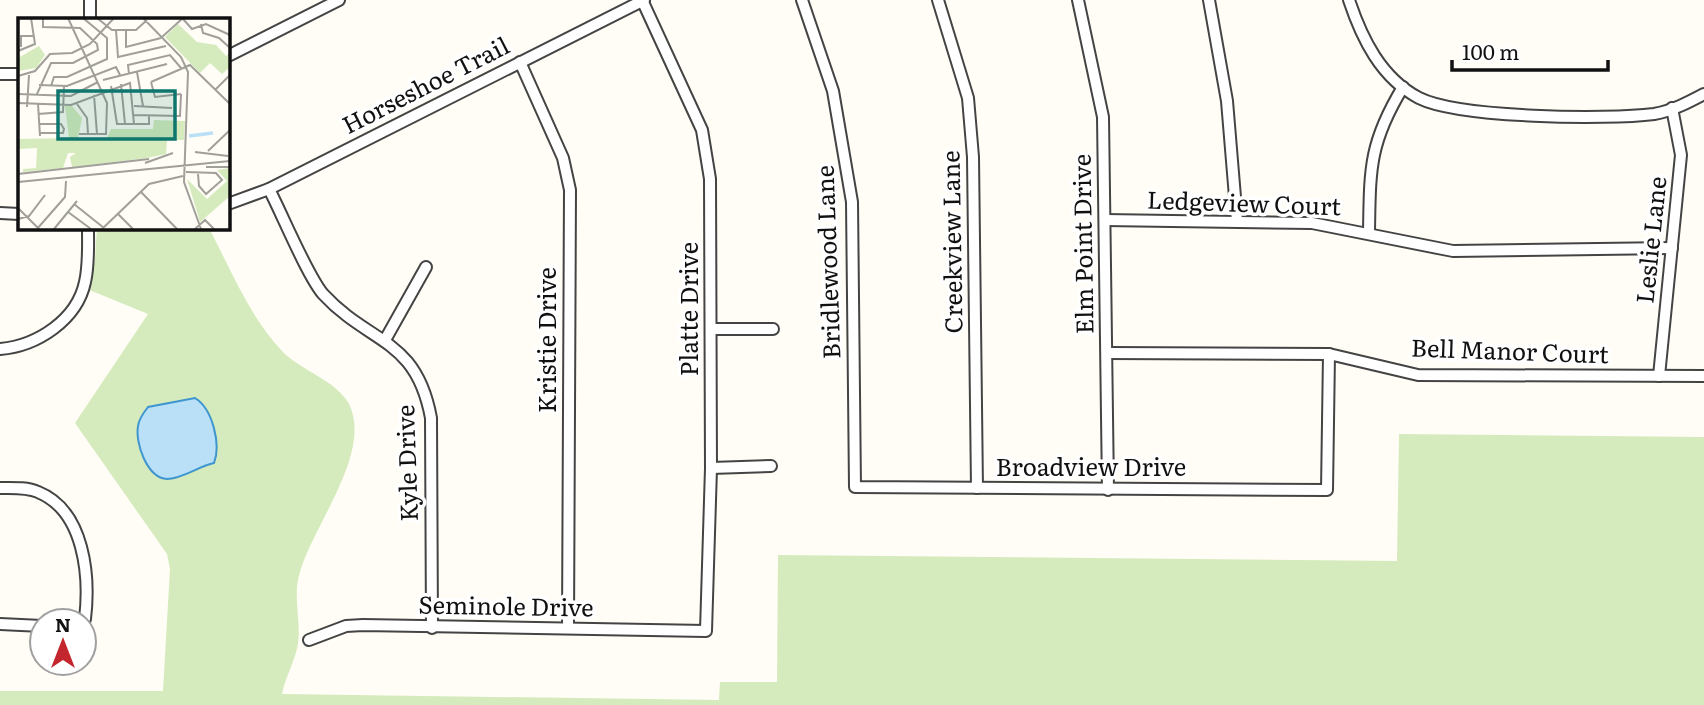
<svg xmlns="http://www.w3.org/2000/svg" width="1704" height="705" viewBox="0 0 1704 705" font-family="Literata,serif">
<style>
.green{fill:#d5ebbd}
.water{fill:#b9e0f7;stroke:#3f96cf;stroke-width:2}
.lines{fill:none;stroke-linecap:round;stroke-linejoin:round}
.street-casing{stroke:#444;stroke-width:14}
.street{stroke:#fff;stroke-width:10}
.labels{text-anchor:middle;stroke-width:7;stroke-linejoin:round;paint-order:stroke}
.street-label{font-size:24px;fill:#111;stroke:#fff}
.inset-river{fill:none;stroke:#b9e0f7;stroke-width:3.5}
.inset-road{fill:none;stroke:#a09f9a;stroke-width:2}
.view{fill:#0f766e;fill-opacity:0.15;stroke:#0f766e;stroke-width:3.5}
.inset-edge{fill:none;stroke:#111;stroke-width:3.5}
</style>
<rect width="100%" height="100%" fill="#fffdf5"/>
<!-- green -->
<path class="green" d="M97 228H209C231 270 249 316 282 351 301 371 336 380 349 404 374 455 307 532 298 580 294 600 301 623 298 644 295 661 285 678 282 694L719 700 720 682H777L778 555 1397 561 1399 434 1704 437V705H0V691H163L170 569 167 554 75 423 148 314 87 289 95 259Z"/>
<!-- water -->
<path class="water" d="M195 398C213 409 221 445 214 463 199 466 182 479 167 479 147 478 135 443 138 426 139 419 144 412 148 407Z"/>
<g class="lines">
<!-- street casing -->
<g class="street-casing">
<g id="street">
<polyline points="802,0 833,91 852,202 855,487 1327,490 1329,354"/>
<polyline points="938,0 968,98 973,157 977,488"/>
<polyline points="1078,0 1103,117 1108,490"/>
<polyline points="1209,0 1227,101 1237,221"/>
<path d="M1349 0C1362 39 1381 78 1419 98 1459 118 1607 120 1654 114 1672 111 1689 102 1704 94"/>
<polyline points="90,19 90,0"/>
<polyline points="228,56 339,0"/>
<polyline points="520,62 563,158 570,190 568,628"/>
<polyline points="0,74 19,74"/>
<path d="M269 189C282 214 307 275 323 294 370 345 416 337 431 418L432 628"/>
<polyline points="228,204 269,189 644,0"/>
<polyline points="0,213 19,214"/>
<polyline points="1105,220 1312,223 1453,251 1672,248"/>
<path d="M1369 232C1370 169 1369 143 1403 87"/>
<polyline points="711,329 773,329"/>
<polyline points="385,340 426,267"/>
<path d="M0 349C37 346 77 320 85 282 89 265 88 246 88 228"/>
<polyline points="1107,353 1329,354 1418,375 1704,376"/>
<polyline points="1659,376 1681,155 1672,108"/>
<polyline points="711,468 771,466"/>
<path d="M0 488C12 488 27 487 38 492 85 511 90 577 85 619L81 621"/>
<polyline points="0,624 42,626"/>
<polyline points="309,640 346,626 363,625 706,631 711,468 710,179 702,130 642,0"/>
</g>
</g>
<!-- street -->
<use href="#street" class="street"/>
</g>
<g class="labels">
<!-- street labels -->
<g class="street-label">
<text transform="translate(426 86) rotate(-27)" y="8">Horseshoe Trail</text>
<text transform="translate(1244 204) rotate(2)" y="8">Ledgeview Court</text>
<text transform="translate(1652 240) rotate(-84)" y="8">Leslie Lane</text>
<text transform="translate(953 242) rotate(-91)" y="8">Creekview Lane</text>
<text transform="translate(1084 244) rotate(-91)" y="8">Elm Point Drive</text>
<text transform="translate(829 262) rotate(-92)" y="8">Bridlewood Lane</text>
<text transform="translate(690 309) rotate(-90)" y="8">Platte Drive</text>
<text transform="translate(548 340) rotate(-90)" y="8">Kristie Drive</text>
<text transform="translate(1510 352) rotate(2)" y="8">Bell Manor Court</text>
<text transform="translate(408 463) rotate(-92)" y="8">Kyle Drive</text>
<text x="1091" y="476">Broadview Drive</text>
<text transform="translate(506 607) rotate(1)" y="8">Seminole Drive</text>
</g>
</g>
<!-- overview -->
<g transform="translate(18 18)">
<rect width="212" height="212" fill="#fffdf5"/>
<path d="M160 6 179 24 198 27 208 38 212 35V49L204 56 192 45 182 55 147 19ZM21 28 27 37 18 50 0 53V40ZM47 88H54L64 100 60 120H89L93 111H135L136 102 167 103 166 122H149L148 136 129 140 54 149 52 139 58 135H50L45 150 5 154V151L18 150 19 130 0 131V121L51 120ZM212 150V178L182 204 169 161 189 181 209 163 199 152Z" fill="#d5ebbd"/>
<path class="inset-river" d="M171 118 195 115"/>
<path class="inset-road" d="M50 0 89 85 88 116H61M79 0 94 12H118L129 2M125 0 163 39 170 54 166 164 183 211M165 1 174 11 188 6 212 17M183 6 185 15 201 20 211 29M98 12 100 39 148 28M108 13V29L143 20M144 19 165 0M3 29V18H15M0 33 17 26 13 0M119 54 125 88M111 56 110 47 152 37 163 50M0 58 17 53 32 36 54 35 72 26 96 0M85 62 149 46M133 64 172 47 212 86M133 64 137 79 163 76M103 66 107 106M21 67 49 68 98 49 102 57M33 68 36 59H49L89 41V20L65 0M93 68 99 106H131V97M197 72 212 57M0 76 53 78 80 64M19 76 33 45H55L80 32 79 26 62 10 25 9V0M76 77 79 116M0 85 53 87 112 65 116 106M20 86 22 118M59 86 69 100 70 116M116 88 154 90M9 89 11 57M20 96 45 94 46 69M116 97 162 98 163 76M21 106H43L46 111 45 115H22M190 133 212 112M177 134 210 138M127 145 155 135M188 149H212M168 154 198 155 204 162 188 176 181 168 180 156M0 156 131 141M0 164 212 143M123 174 159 211M56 186 86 210M0 190 21 211M50 194 73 211M100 196 115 211M0 201 11 198 27 177M19 211 47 179 48 163M36 211 59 183M84 211 131 166 165 158M177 211 187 202 196 211"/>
<path class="view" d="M40 73H157V121H40Z"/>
<rect width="212" height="212" class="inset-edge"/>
</g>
<!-- north arrow -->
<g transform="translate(63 642)"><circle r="33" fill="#ffffff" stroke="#a0a0a0" stroke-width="2"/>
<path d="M0-5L12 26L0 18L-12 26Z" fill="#c4262e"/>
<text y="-10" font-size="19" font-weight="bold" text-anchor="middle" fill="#111111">N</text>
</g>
<!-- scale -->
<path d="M1452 60v10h156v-10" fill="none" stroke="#111111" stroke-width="3.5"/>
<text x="1462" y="60" font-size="21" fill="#111111" stroke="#ffffff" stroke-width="5" paint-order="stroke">100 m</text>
</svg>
